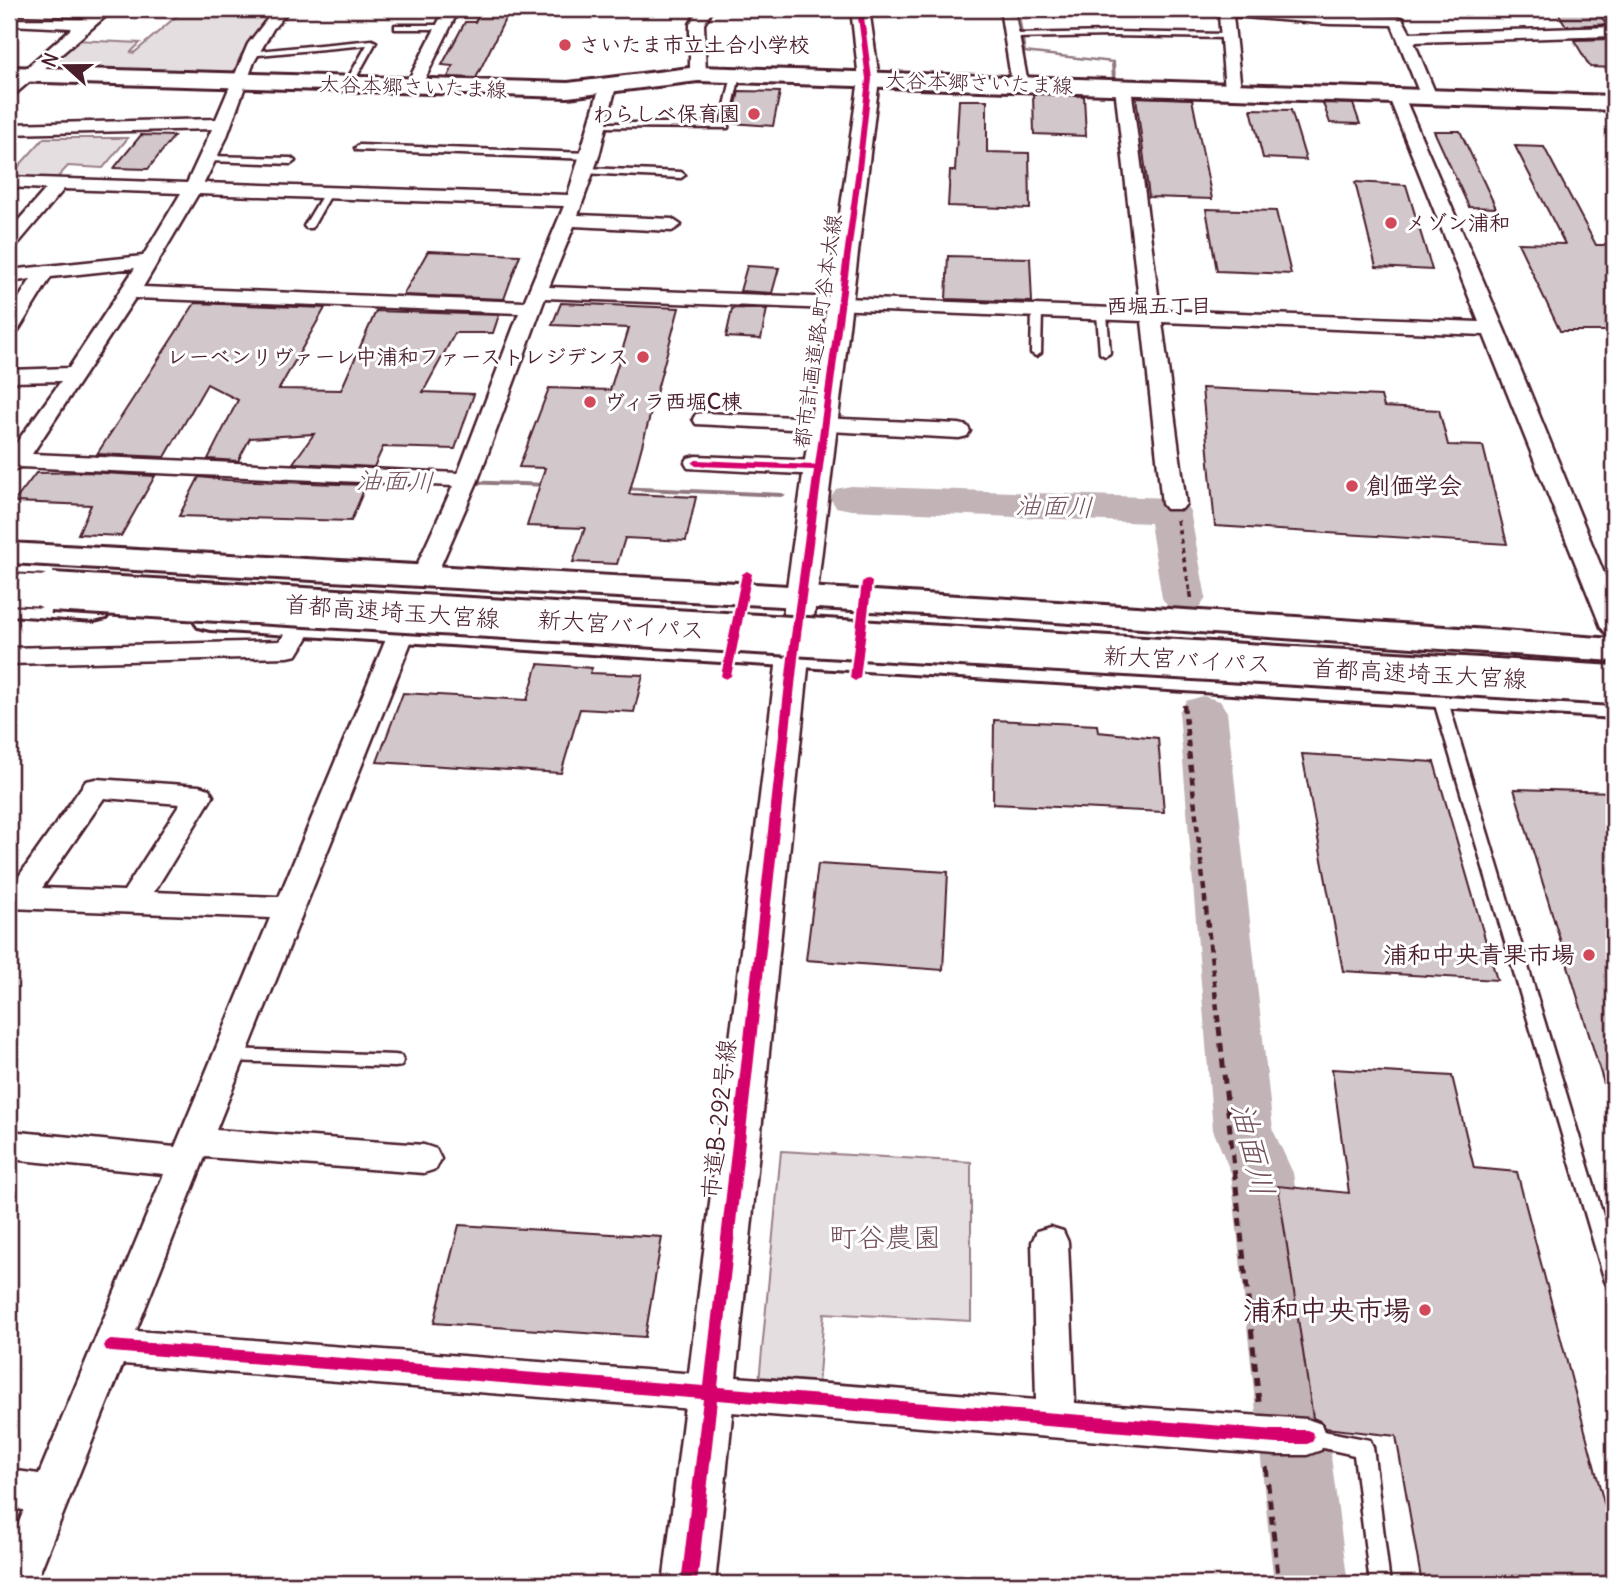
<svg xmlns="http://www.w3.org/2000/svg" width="1623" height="1593" viewBox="0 0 1623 1593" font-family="Delius,'Klee One',sans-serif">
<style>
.green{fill:#e5dee0;stroke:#987e86;stroke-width:2}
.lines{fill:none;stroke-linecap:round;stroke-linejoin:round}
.stream{fill:#91787e;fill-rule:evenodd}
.river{fill:#c1b3b6;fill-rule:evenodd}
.building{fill:#d2c7cb;stroke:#4a1f2b;stroke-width:2}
.service-casing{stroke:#4a1f2b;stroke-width:5}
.minor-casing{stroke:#4a1f2b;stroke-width:5}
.tertiary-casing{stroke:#4a1f2b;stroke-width:5}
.secondary-casing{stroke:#4a1f2b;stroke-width:6}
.trunk-casing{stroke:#4a1f2b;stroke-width:6}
.path-far2{stroke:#4a1f2b;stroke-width:3.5;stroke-dasharray:5 4.5;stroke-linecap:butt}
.path-far1{stroke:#4a1f2b;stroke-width:4.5;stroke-dasharray:7 5;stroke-linecap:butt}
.path{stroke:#4a1f2b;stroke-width:5;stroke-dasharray:9 7;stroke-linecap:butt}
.service{fill:#fff;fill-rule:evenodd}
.minor{fill:#fff;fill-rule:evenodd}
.tertiary{fill:#fff;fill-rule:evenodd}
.secondary{fill:#fff;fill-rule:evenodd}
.trunk{fill:#fff;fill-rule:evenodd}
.motorway-bridge-far1-casing{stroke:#4a1f2b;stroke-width:34;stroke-linecap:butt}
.motorway-bridge-casing{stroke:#4a1f2b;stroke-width:44;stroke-linecap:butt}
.motorway-bridge-far1{stroke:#fff;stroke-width:30}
.motorway-bridge{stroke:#fff;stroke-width:38}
.cycleway-casing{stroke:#fff;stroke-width:5}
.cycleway{fill:#d6006c;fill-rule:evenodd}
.poi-dot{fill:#d1495b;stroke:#fff;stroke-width:2.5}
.labels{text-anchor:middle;stroke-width:6;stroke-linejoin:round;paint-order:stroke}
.far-poi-label{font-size:21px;font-weight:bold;fill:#4a1f2b;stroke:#fff;text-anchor:start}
.far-street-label{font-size:21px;fill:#4a1f2b;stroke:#fff}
.far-neighbourhood-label{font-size:21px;font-weight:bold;fill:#4a1f2b;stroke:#fff}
.poi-label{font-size:24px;font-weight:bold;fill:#4a1f2b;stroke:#fff;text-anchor:start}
.street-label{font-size:24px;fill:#4a1f2b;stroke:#fff}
.water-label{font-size:26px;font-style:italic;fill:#74535c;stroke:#fff}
.near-park-label{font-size:28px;fill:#714f58;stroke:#fff}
.near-poi-label{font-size:28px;font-weight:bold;fill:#4a1f2b;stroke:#fff;text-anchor:end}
.near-water-label{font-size:32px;font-style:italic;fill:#74535c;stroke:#fff}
</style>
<rect width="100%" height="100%" fill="#fff"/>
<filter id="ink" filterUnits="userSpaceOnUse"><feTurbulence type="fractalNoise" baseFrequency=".0143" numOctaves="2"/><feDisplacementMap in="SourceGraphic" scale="14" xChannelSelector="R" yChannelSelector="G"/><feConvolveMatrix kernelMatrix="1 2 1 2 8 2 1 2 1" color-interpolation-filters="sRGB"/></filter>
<g filter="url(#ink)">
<!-- green -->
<g class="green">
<polygon points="180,13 271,17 241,55 232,76 40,70 75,40 140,43 131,52 134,53"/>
<polygon points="44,138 128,138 103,168 68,166 57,178 9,177"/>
<polygon points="781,1151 971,1162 971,1321 824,1313 818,1386 759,1382"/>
</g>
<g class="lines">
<!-- stream -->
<g class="stream">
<polygon points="1015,9 1019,9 1026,51 1115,61 1116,83 1112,82 1111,63 1022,53"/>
<polygon points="462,480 549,483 553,485 549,487 465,484 461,482"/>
<polygon points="616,486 782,493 786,495 782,497 619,490 616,490"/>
</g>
<!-- river -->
<g class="river">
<polygon points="851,486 1169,498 1184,502 1190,511 1206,598 1200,607 1184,611 1168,607 1162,598 1150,523 851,510 836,507 830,498 836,489"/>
<polygon points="1203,696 1220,701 1227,712 1273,1130 1293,1173 1348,1584 1274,1584 1231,1173 1213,1130 1179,712 1186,701"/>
</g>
</g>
<!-- building -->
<g class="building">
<polygon points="482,9 510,9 476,78 448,77 453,66 442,65 465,22 475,22"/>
<polygon points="1556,9 1595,9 1605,22 1614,21 1614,24 1566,26"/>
<polygon points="1614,39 1614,68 1590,67 1574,40"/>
<polygon points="739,91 780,92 773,126 732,123"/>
<polygon points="1033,94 1084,96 1086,136 1034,134"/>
<polygon points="1136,97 1192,99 1212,199 1149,197"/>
<polygon points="959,100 987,100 987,152 1029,153 1030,209 948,206 950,171 955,171"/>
<polygon points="1323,103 1353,104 1360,124 1330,123"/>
<polygon points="1251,109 1291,110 1306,160 1263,158"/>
<polygon points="1434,131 1460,131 1496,208 1469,207"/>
<polygon points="141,135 174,136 148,169 114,168"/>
<polygon points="1515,146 1544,147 1596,245 1614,245 1614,331 1560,331 1518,243 1565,244"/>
<polygon points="1355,182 1406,185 1432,270 1376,267"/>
<polygon points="1206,209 1276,211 1291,274 1217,271"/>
<polygon points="428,251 520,255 504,299 403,295"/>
<polygon points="948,256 1030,258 1032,302 946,299"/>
<polygon points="747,266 779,268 772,293 740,291"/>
<polygon points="195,303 325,308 279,389 341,390 376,311 499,315 493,333 455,333 423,392 474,394 455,449 383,447 374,467 293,463 314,434 250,438 238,461 208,459 238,400 207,384 165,457 97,454"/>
<polygon points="561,303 679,308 629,494 696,497 686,541 625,538 617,564 573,562 585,528 527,526 545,468 519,467 549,388 610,390 629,328 552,325"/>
<polygon points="735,308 767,309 761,339 726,337 732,309"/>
<polygon points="1202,388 1381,396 1384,407 1439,410 1448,445 1483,446 1507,544 1215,526"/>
<polygon points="85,472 155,476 121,536 78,534 91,505 14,502 36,473"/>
<polygon points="199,477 227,480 366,485 351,521 179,516"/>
<polygon points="538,664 592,668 590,673 643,675 634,712 580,709 561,773 377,762 403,693 527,700"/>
<polygon points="994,720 1097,725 1098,732 1158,738 1164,812 993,804"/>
<polygon points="1302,754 1434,762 1497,980 1343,971"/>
<polygon points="1514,789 1614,792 1614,1099 1609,1100"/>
<polygon points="818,864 948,872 943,970 806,960"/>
<polygon points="1332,1069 1452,1076 1474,1168 1517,1172 1614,1541 1614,1584 1422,1584 1396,1436 1325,1428 1322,1422 1313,1418 1278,1186 1349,1193"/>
<polygon points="459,1225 662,1237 645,1337 434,1323"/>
</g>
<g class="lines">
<!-- service casing -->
<g class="service-casing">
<g id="service">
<polygon points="395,25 443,25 447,27 443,29 395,29"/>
<polygon points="1111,32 1226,34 1230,36 1226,38 1111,36 1014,38 1010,36 1014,34"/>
<polygon points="372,40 376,42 352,85 348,87 344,85 367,45 248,56 244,54 248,52"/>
<polygon points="736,73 740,75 728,128 598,127 594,125 598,123 721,123 732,75"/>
<polygon points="359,145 590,153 594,156 590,159 356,150 355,148"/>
<polygon points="206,156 291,158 295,161 291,164 209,161 205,158"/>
<polygon points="586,168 681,172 685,175 681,178 583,173 583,169"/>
<polygon points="325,191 332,193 312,228 306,228 304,226"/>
<polygon points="1037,309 1042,312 1041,353 1036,356 1031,353 1032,312"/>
<polygon points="1102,311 1107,314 1110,353 1105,356 1100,353 1097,314"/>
<polygon points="1440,694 1447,698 1614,1252 1614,1289 1608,1287 1605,1281 1433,698"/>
<polygon points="230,1049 395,1055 401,1056 403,1061 401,1066 395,1067 230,1061 224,1060 222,1055 224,1050"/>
<polygon points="1308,1428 1370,1440 1373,1447 1390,1584 1370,1584 1354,1455 1301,1443 1298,1437 1301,1431"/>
</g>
</g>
<!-- minor casing -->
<g class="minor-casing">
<g id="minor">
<polygon points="98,9 114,9 15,94 9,96 9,83 72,28 9,25 9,17 82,19"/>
<path d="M275 9H290L273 29 254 62 226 139 204 183 568 195 600 86 608 81 614 83 616 86 599 156 578 215 672 219 681 225 672 231 574 226 549 287 1140 309 1115 87 1123 82 1131 87 1160 310 1479 322 1388 95 1396 90 1402 92 1504 329 1614 598V635L1605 632 1601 627 1484 335 1162 322 1186 504 1182 509H1166L1162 504 1142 321 545 298 478 480 436 576 433 581 424 583 415 581 412 576 453 486 20 467 9 473V453L61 381 9 382V370L69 368 135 268 51 277 16 334 9 336V314L31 279 9 282V270L143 256 181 193 64 189 16 246 9 248V231L46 189 9 187V177L187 183 212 129 9 134V124L216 119 248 44ZM198 194 564 206 524 302 143 287ZM135 298 519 313 458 473 32 454Z"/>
<polygon points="445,9 459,9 421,87 413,92 407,90 405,87"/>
<polygon points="699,9 713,9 704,24 706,74 698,79 690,74 690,24"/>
<polygon points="1000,9 1014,9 1028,84 1026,87 1020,89 1012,84"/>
<path d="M1194 9C1262 9 1329 16 1397 17L1402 18 1410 33 1614 27V36L1414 42 1437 97 1429 102 1421 97 1392 25 1330 24 1233 16 1241 90 1233 95 1225 90 1219 15 1196 12Z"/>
<polygon points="704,413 959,424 967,426 970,431 967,436 959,438 696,424 693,419 696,414"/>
<polygon points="696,456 819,461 827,463 830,468 827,473 819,475 688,468 685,463 688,458"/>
<polygon points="301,619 310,622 314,627 297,655 288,657 9,664 9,648 280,641 292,622"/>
<path d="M402 624 411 627 415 632 216 1130 424 1145 436 1149 441 1159 436 1169 424 1173 205 1157 136 1331 1036 1400 1032 1242 1037 1231 1050 1227 1063 1231 1068 1242 1075 1403 1307 1419 1321 1424 1326 1437 1321 1450 1307 1455H1276L123 1364 35 1584H9V1547L24 1510 9 1508V1470L39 1474 164 1174 9 1159V1131L175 1147 270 918 9 908V886H12L86 781 96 779 199 786 209 789 213 796 154 892 279 897 389 632 393 627ZM104 798 180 804 124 891 42 888Z"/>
</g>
</g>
<!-- tertiary casing -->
<g class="tertiary-casing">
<polygon id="tertiary" points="851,9 869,9 879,79 809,658 715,1584 663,1584 777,658 859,79"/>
</g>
<!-- secondary casing -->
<g class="secondary-casing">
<polygon id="secondary" points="9,67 568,83 698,67 1614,96 1614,110 698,81 568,97 9,81"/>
</g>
<!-- trunk casing -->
<g class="trunk-casing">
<g id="trunk">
<path d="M9 543C544 572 1079 600 1614 639V661L1013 619 9 563Z"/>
<polygon points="9,595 94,601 106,604 111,611 106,618 94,621 9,615"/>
<polygon points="210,610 1614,694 1614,718 210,630 198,627 193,620 198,613"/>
</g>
</g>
<!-- path-far2 -->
<polyline class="path-far2" points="1177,520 1190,593"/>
<!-- path-far1 -->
<g class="path-far1">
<polyline points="1190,592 1191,598"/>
<polyline points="1184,705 1219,1028"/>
</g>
<!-- path -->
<g class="path">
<polyline points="1219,1027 1259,1402"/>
<polyline points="1266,1467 1279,1584"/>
</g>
<!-- service -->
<use href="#service" class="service"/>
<!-- minor -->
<use href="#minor" class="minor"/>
<!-- tertiary -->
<use href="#tertiary" class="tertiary"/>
<!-- secondary -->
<use href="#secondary" class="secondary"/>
<!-- trunk -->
<use href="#trunk" class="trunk"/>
<!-- motorway-bridge-far1 casing -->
<g class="motorway-bridge-far1-casing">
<polyline id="motorway-bridge-far1" points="9,589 82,593"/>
</g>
<!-- motorway-bridge casing -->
<g class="motorway-bridge-casing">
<polyline id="motorway-bridge" points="52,592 1614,685"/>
</g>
<!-- motorway-bridge-far1 -->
<use href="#motorway-bridge-far1" class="motorway-bridge-far1"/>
<!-- motorway-bridge -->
<use href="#motorway-bridge" class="motorway-bridge"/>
<!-- cycleway casing -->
<g class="cycleway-casing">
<g id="cycleway">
<polygon points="857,9 863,9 872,79 862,169 798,658 718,1387 1276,1430 1307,1430 1312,1432 1314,1437 1312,1442 1307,1444 1276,1444 717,1400 697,1584 681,1584 703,1399 111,1352 106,1350 104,1346 106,1342 111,1340 704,1386 788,658 814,470 696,466 692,463 696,460 815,465 856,169 866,79"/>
<polygon points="747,571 752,574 731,676 726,679 721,676 742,574"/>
<polygon points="867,579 872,582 860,678 855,681 850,678 862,582"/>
</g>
</g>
<!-- cycleway -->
<use href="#cycleway" class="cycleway"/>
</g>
</g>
<!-- markers -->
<g class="poi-dot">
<circle cx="565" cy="45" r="7"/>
<circle cx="754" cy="114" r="7"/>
<circle cx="1391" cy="223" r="7"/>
<circle cx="643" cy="357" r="7"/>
<circle cx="590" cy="402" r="7"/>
<circle cx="1352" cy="486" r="7"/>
<circle cx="1589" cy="955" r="7"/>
<circle cx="1425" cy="1310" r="7"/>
</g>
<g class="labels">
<!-- far-poi labels -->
<g class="far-poi-label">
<text x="579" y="52">さいたま市立土合小学校</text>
<text x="740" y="121" text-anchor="end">わらしべ保育園</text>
<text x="1405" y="230">メゾン浦和</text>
<text x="629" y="364" text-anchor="end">レーベンリヴァーレ中浦和ファーストレジデンス</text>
<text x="604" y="409">ヴィラ西堀C棟</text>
</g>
<!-- far-street labels -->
<g class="far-street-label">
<text transform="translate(979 83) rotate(2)" y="7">大谷本郷さいたま線</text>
<text transform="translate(413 87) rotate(2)" y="7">大谷本郷さいたま線</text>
<text transform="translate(818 331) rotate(-82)" y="7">都市計画道路 町谷本太線</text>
</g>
<!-- far-neighbourhood labels -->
<g class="far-neighbourhood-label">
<text x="1159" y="313">西堀五丁目</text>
</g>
<!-- poi labels -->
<g class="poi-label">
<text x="1366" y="494">創価学会</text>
<text x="1575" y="963" text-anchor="end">浦和中央青果市場</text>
</g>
<!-- street labels -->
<g class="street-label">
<text transform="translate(392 612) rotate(4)" y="8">首都高速埼玉大宮線</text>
<text transform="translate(621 625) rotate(4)" y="8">新大宮バイパス</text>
<text transform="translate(1187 660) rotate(3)" y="8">新大宮バイパス</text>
<text transform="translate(1419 674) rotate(3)" y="8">首都高速埼玉大宮線</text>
<text transform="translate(719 1119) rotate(-84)" y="8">市道B-292号線</text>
</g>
<!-- water labels -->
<g class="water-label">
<text transform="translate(395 481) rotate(2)" y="9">油面川</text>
<text transform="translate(1054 506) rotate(2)" y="9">油面川</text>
</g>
<!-- near-park labels -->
<g class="near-park-label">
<text x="885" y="1247">町谷農園</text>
</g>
<!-- near-poi labels -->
<g class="near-poi-label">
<text x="1411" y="1320">浦和中央市場</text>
</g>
<!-- near-water labels -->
<g class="near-water-label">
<text transform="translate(1253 1149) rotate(77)" y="11">油面川</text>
</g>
</g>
<!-- margin -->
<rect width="1623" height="1593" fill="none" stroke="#fff" stroke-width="35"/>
<rect x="18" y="18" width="1588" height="1558" fill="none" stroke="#4a1f2b" stroke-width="2.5" filter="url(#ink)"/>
<!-- north arrow -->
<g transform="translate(66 66) rotate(291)" stroke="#ffffff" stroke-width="5" paint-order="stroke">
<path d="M0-5L12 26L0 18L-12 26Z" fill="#4a1f2b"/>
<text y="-10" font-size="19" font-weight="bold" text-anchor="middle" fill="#4a1f2b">N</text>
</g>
</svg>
